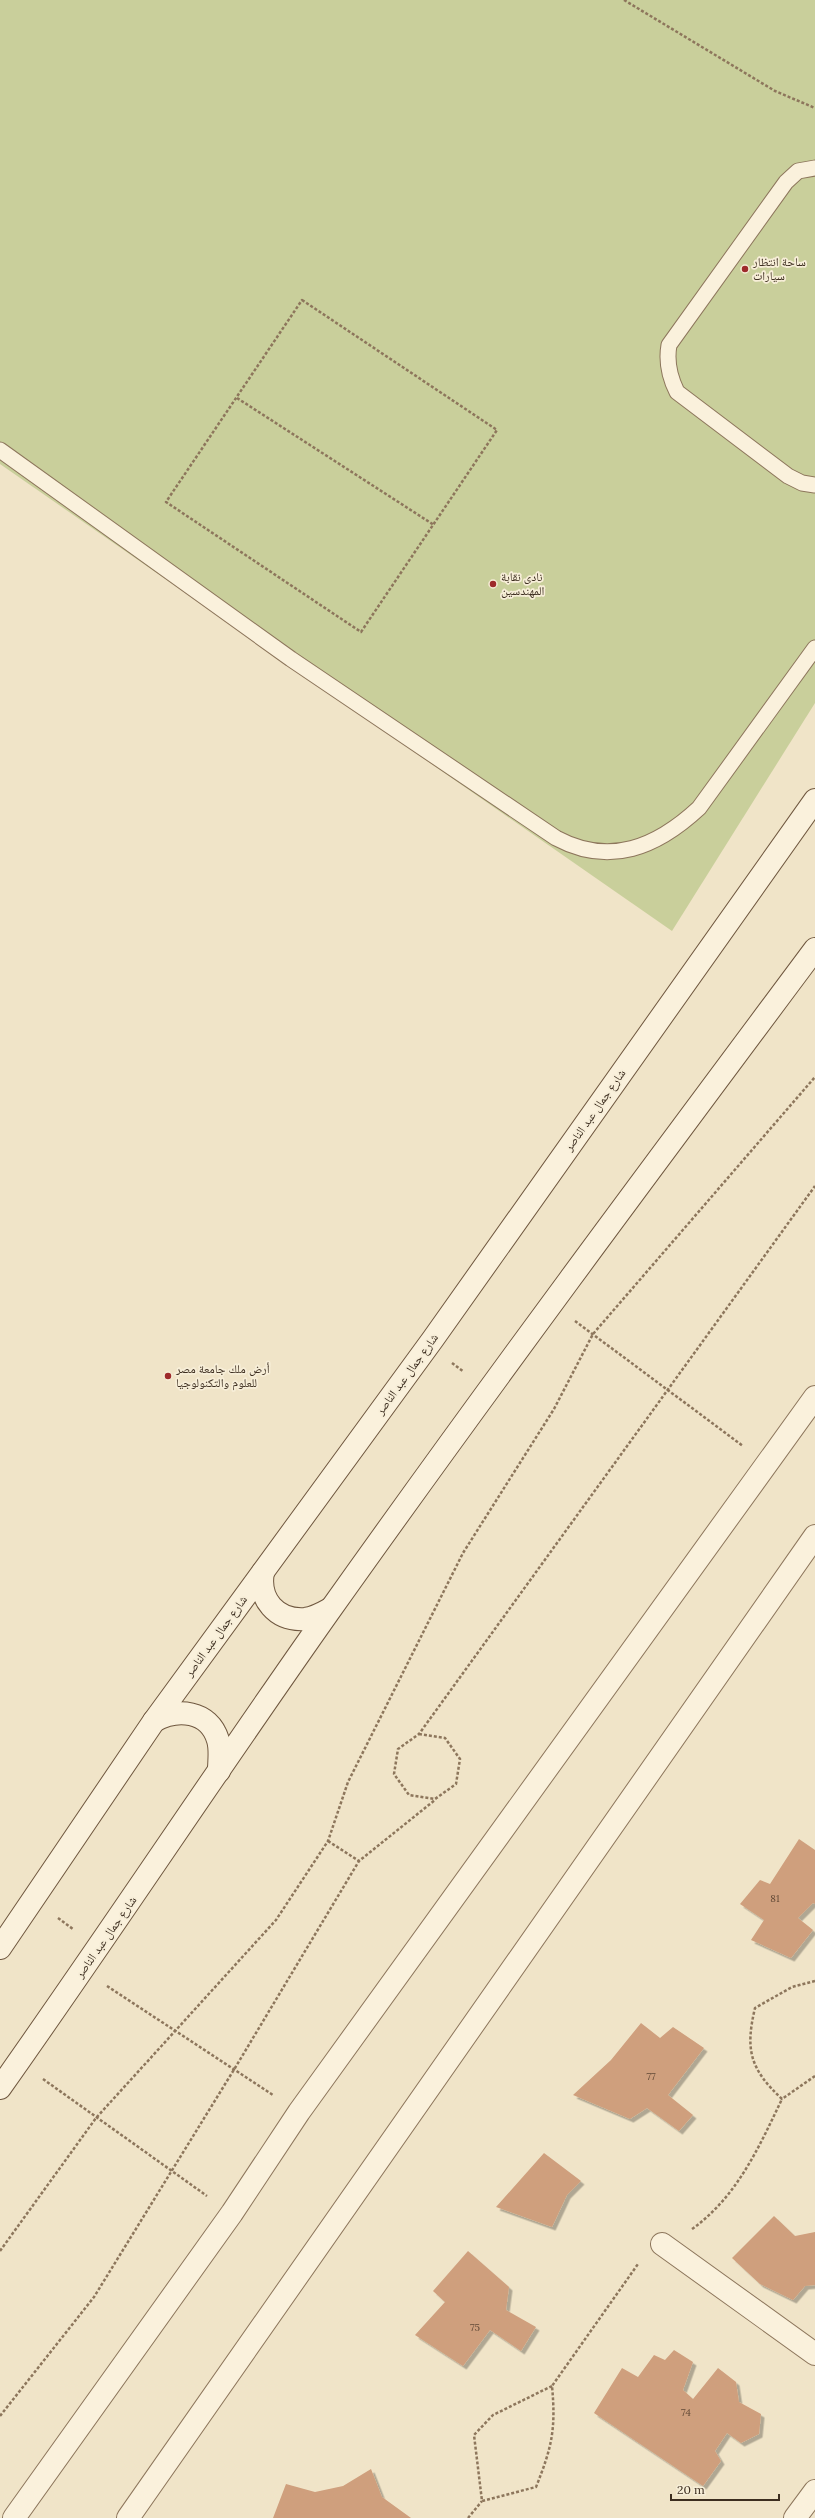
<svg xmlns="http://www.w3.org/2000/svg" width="815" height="2518" viewBox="0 0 815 2518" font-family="Lora,'Noto Naskh Arabic',serif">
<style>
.green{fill:#c9cf9b}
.building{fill:#cf9f7d;filter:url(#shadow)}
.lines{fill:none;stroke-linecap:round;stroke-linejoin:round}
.service-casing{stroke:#8d765c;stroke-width:17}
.minor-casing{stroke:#8d765c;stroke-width:24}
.secondary-casing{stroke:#6f573f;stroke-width:24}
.path{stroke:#8d765c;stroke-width:2.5;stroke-dasharray:3 2;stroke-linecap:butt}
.service{stroke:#faf1dc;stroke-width:15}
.minor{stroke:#faf1dc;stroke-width:22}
.secondary{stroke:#faf1dc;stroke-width:22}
.poi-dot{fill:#9e2a2b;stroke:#f7eed8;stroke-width:1.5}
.labels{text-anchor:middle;stroke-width:3.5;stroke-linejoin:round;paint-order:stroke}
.number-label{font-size:10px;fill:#624a37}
.poi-label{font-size:12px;fill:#3d2e20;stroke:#f7eed8;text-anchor:start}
.street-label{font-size:12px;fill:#3d2e20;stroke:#f7eed8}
</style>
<defs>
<filter id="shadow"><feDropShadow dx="3.5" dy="3.5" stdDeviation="0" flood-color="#0004"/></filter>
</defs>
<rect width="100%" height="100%" fill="#f0e4c8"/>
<!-- green -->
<polygon class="green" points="0,0 815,0 815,703 672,931 0,464"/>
<!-- building -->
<g class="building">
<polygon points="799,1839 815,1850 815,1904 813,1903 798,1918 813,1930 791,1958 751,1940 764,1920 740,1904 760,1880 770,1884"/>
<polygon points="641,2023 660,2038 673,2027 704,2048 668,2095 693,2115 679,2131 647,2108 630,2119 573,2095 611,2060"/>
<polygon points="544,2153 581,2181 567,2195 552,2227 496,2207"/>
<polygon points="774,2216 795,2236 815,2232 815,2285 805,2286 793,2300 760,2284 732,2258"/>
<polygon points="468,2251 509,2287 506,2310 536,2327 521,2351 490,2330 463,2366 415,2335 445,2302 433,2291"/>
<polygon points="674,2350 693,2362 683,2390 693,2399 718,2368 736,2382 739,2402 761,2414 759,2434 741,2443 727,2433 715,2451 721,2461 703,2486 594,2413 622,2368 638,2377 654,2355 665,2360"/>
<polygon points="371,2469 382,2497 411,2518 273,2518 286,2484 315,2492 343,2486"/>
</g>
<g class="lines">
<!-- service casing -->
<g class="service-casing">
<g id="service">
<path d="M815 168 798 171 786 182 669 345C666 362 669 376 677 392L788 476 802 483 815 485"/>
<path d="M0 450 291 659 556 838C610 867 657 847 699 808L815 648"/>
</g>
</g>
<!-- minor casing -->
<g class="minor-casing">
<g id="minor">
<polyline points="662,2244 815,2354"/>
<polyline points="14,2518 232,2213 299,2112 815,1397"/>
<polyline points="128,2518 815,1536"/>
<polyline points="795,2518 815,2491"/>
</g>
</g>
<!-- secondary casing -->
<g class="secondary-casing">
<g id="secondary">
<path d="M263 1572C258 1599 276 1621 305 1619 313 1618 323 1613 330 1609"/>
<path d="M154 1721C177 1708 209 1710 218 1740 221 1750 219 1760 219 1771"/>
<polyline points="0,1948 154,1721 433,1339 815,800"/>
<path d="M0 2088C111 1931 217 1770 328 1613 487 1389 651 1169 815 949"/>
</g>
</g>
<!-- path -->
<g class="path">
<polyline points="624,0 775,91 815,108"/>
<polygon points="302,300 497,430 361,632 166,502"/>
<polyline points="237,398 434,525"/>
<polyline points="575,1321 743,1446"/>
<polyline points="452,1363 464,1372"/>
<polyline points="419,1734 445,1738 460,1759 456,1784 435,1799 409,1795 394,1774 398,1749 419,1734 815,1186"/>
<polyline points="328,1841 359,1861"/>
<polyline points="58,1918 73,1929"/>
<path d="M815 1981 792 1987 755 2008C745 2050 750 2069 782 2099L815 2076"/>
<polyline points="107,1986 273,2095"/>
<polyline points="43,2079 207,2196"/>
<path d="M692 2229C737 2197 759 2147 782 2099"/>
<polyline points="0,2251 96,2118 276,1920 328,1841 348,1782 463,1553 554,1409 593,1334 815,1077"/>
<path d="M552 2386 493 2415 474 2435 482 2501 536 2487C552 2447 556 2429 552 2386L638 2264"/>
<polyline points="0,2416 94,2297 235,2068 359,1861 435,1800"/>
<polyline points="468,2518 482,2501"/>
</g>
<!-- service -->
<use href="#service" class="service"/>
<!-- minor -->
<use href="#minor" class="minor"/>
<!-- secondary -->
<use href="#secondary" class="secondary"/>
</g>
<!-- markers -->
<g class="poi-dot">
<circle cx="745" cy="269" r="4"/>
<circle cx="493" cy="584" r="4"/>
<circle cx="168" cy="1376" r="4"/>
</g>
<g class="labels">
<!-- number labels -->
<g class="number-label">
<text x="775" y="1902">81</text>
<text x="651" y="2080">77</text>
<text x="475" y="2331">75</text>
<text x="686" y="2416">74</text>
</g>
<!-- poi labels -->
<g class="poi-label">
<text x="753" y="266">ساحة انتظار<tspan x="753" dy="14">سيارات</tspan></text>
<text x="501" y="581">نادى نقابة<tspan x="501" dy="14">المهندسين</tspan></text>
<text x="176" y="1373">أرض ملك جامعة مصر<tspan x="176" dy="14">للعلوم والتكنولوجيا</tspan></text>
</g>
<!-- street labels -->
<g class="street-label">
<text transform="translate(595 1110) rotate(-55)" y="4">شارع جمال عبد الناصر</text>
<text transform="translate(407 1374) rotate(-54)" y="4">شارع جمال عبد الناصر</text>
<text transform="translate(216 1636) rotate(-54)" y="4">شارع جمال عبد الناصر</text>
<text transform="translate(106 1937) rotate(-55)" y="4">شارع جمال عبد الناصر</text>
</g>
</g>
<!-- scale -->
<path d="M671 2494v6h108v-6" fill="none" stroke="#3d2e20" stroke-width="2"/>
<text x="677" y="2494" font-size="12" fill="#3d2e20" stroke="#f7eed8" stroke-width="3" paint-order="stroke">20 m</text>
</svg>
